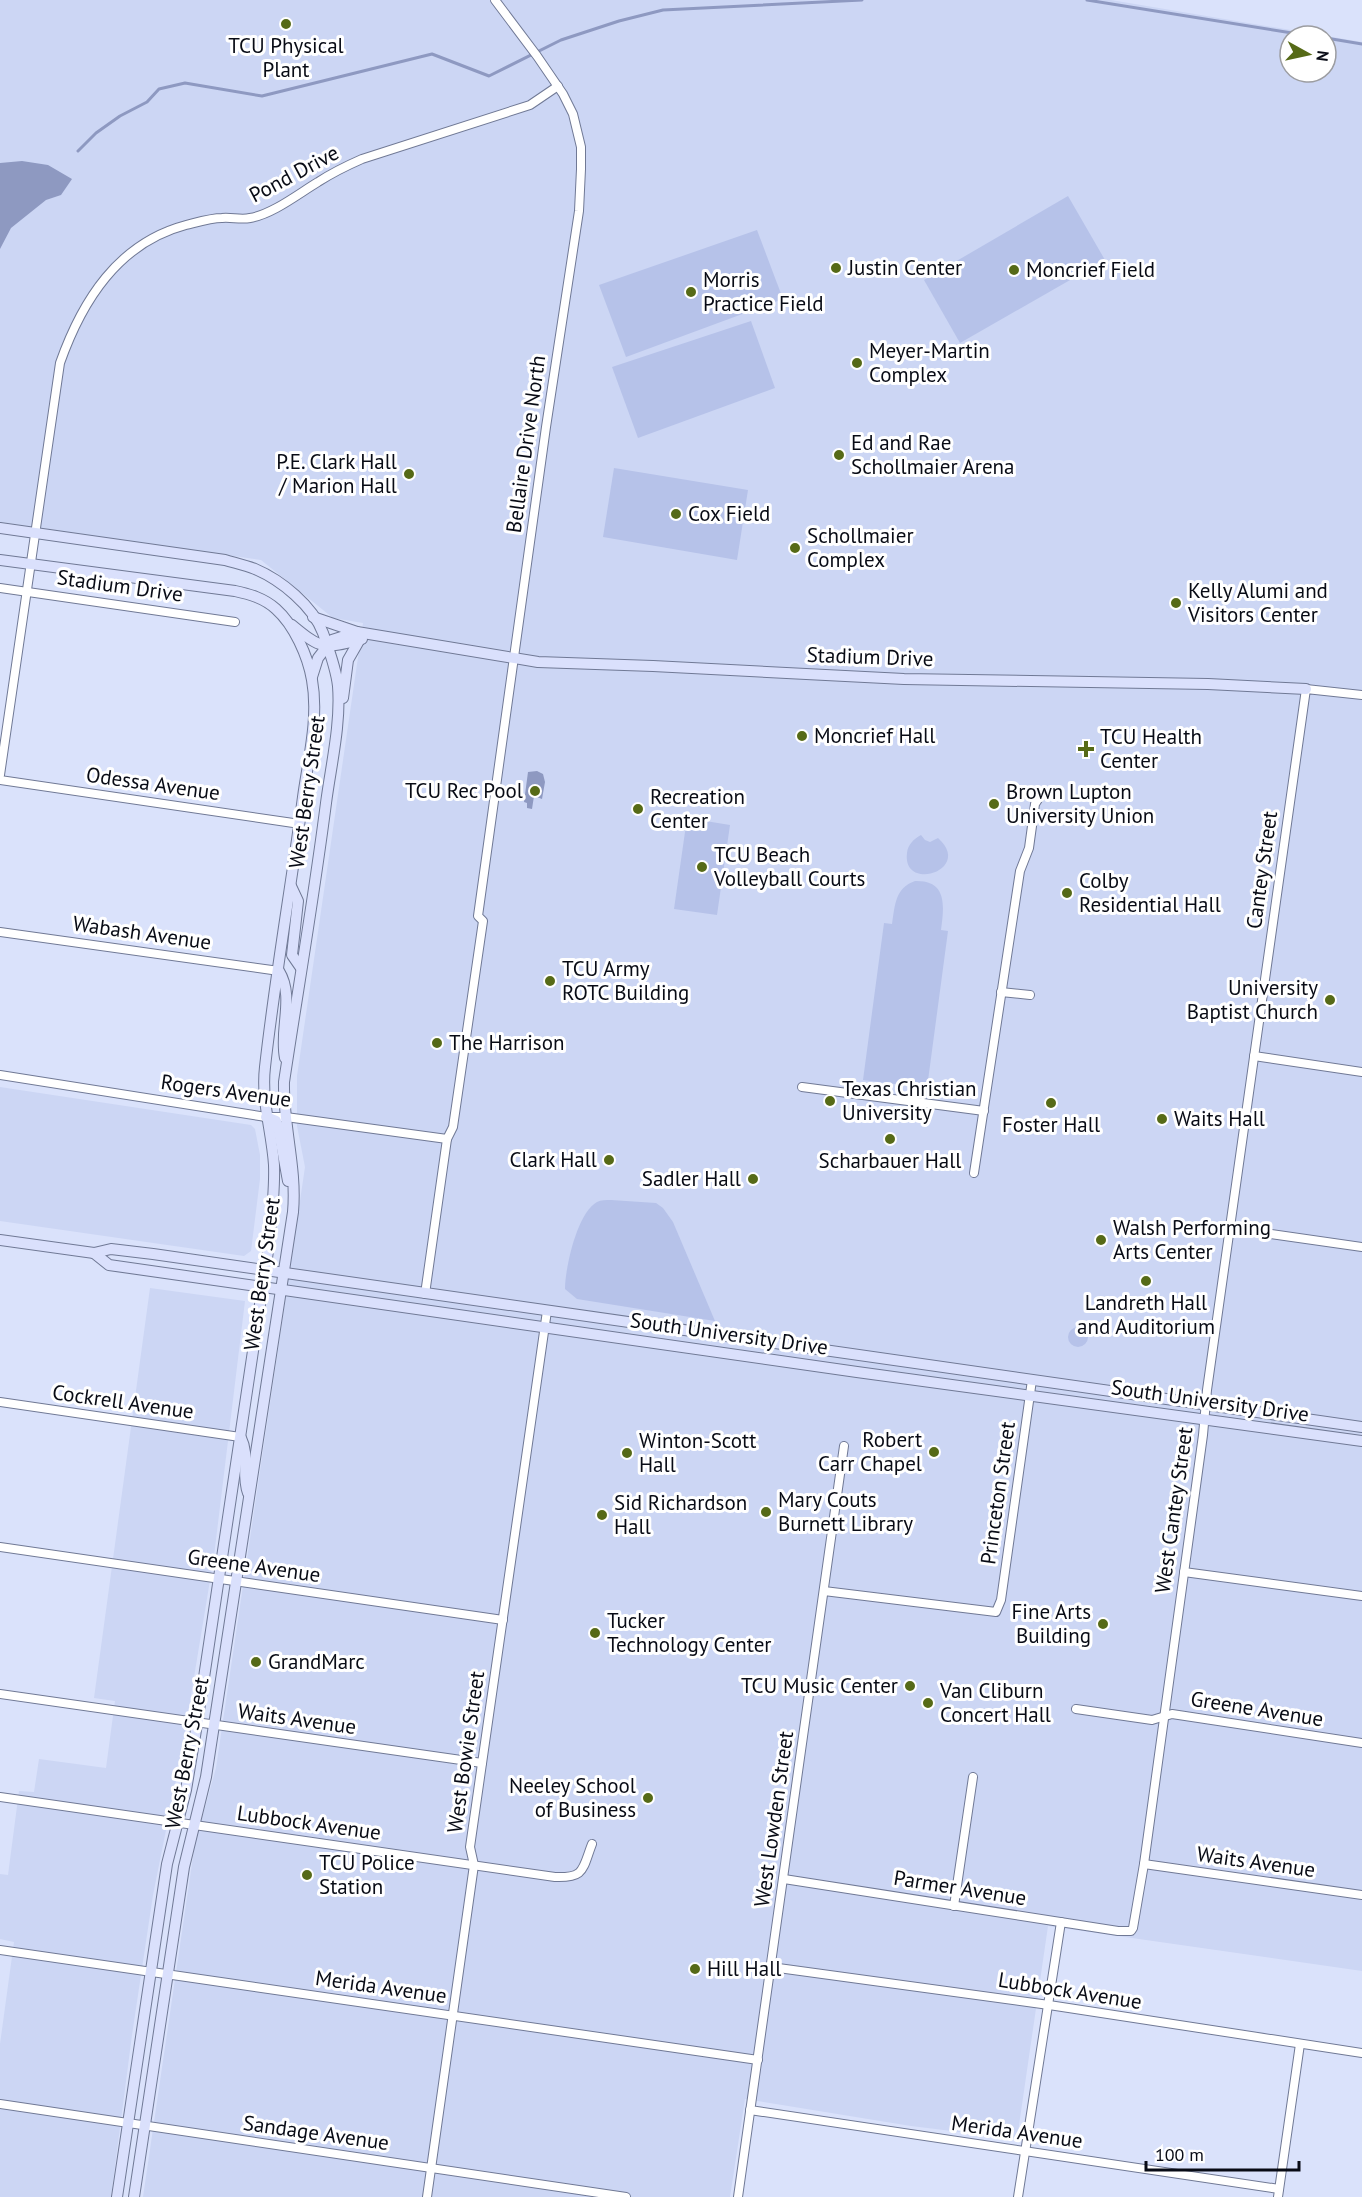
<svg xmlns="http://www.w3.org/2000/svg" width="1362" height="2197" viewBox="0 0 1362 2197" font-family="'PT Sans',sans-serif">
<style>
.built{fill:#ccd6f4;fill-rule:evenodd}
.green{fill:#b6c2e9}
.water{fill:#8e99c1}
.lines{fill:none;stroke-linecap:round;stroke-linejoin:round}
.stream{stroke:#8e99c1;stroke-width:3}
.street-casing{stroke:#707995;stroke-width:10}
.secondary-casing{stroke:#707995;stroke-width:12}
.street{stroke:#fff;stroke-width:8}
.secondary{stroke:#dae0fc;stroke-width:10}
.poi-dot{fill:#566a17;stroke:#fff;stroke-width:2}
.labels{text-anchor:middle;stroke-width:6;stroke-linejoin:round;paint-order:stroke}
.poi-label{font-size:21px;fill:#080b15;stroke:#fff;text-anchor:start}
.street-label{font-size:21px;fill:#080b15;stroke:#fff}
</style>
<rect width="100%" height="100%" fill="#dae2fb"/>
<!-- built -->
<g class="built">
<path d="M0 0H1111L1362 42V1971L1048 1926 1017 2139 911 2126 745 2099 730 2197H143L195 1843 216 1768 305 1167 297 1126V1076L363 623 333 618 261 560 0 522ZM1290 36H1326V72H1290Z"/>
<polygon points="0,1087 251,1125 255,1129 260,1155 260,1179 251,1251 244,1256 0,1221"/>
<polygon points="150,1288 245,1301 214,1556 182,1750 153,1895 132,2035 111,2197 0,2197 0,2044 14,1942 0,1939 0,1874 8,1875 19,1791 34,1792 39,1759 106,1768 115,1701 94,1698"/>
</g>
<!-- green -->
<g class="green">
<polygon points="1068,196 1105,260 960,343 924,280"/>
<polygon points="757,230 783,299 626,357 599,285"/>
<polygon points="751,321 775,388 638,438 612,367"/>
<polygon points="614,468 748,490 737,560 603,537"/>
<polygon points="687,818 730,825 717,915 674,909"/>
<path d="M921 835 925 840 930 842 938 838C974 870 902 893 907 853 908 844 914 839 921 835Z"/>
<path d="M915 881C948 880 944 907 941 930L948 931 927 1088 863 1080 884 923 892 924C895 905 895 888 915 881Z"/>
<path d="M611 1200 656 1203 663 1208 673 1222 715 1321 577 1299 565 1289C565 1268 577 1213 597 1202 601 1200 606 1200 611 1200Z"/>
<circle cx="1078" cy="1337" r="10"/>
</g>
<!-- water -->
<g class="water">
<polygon points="22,161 48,165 72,179 61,195 46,200 11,228 0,249 0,163"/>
<polygon points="537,771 543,774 545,782 542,799 534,796 532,809 527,808 527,803 524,802 528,772"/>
</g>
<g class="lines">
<!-- stream -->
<g class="stream">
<polyline points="1087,0 1311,36"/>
<polyline points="1326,38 1362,44"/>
<polyline points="78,151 96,133 120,116 147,102 159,89 185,83 262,96 432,54 489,76 561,40 619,21 663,10 862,0"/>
</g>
<!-- street casing -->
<g class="street-casing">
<g id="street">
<polyline points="0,588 235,622"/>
<path d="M0 775 60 363C82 301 118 243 186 225 198 222 211 218 222 218 231 217 241 220 250 218 273 214 298 194 318 182 332 173 346 166 362 159L530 105 558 86"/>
<polyline points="0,780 300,824"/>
<polyline points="0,932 279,971"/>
<polyline points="1001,992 1030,995"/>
<polyline points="1254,1056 1362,1072"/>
<polyline points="0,1075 266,1117 286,1117 447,1139"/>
<polyline points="802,1087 984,1111"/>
<polyline points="974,1173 1020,871 1029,848 1035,804 1042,793"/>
<polyline points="1229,1228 1362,1247"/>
<polyline points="425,1294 447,1139 453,1127 483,921 478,916 546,427 579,211 581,169 581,147 573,114 563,94 537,56 495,0"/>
<polyline points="0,1402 240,1437"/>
<polyline points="0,1547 503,1620"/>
<polyline points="1184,1572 1362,1596"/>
<polyline points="824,1591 996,1612 1001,1600 1032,1380"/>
<polyline points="0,1694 482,1763"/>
<polyline points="1076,1709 1152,1720 1172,1714 1362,1743"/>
<path d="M0 1797 555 1877C585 1878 582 1870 592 1844"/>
<polyline points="1144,1864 1362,1895"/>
<polyline points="784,1879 1118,1931 1131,1931 1133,1928 1144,1864 1203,1435 1207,1390 1306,689 1362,695"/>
<polyline points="954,1906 973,1777"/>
<polyline points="0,1950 758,2060"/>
<polyline points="771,1967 1049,2005 1362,2053"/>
<polyline points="0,2104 626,2197"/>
<polyline points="750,2110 1279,2189"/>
<polyline points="427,2197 474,1865 470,1847 547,1311"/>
<polyline points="738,2197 844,1446"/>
<polyline points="1018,2197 1061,1922"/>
<polyline points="1278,2197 1300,2044"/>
</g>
</g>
<!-- secondary casing -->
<g class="secondary-casing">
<g id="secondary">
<path d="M0 528 225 560C235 563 245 565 255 569 281 580 313 606 323 633 329 650 336 668 338 686 341 724 331 765 326 803 314 897 298 989 284 1082 283 1126 297 1168 293 1212L206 1777 184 1867 134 2197"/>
<path d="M0 560 235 591C249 594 264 598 276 609 294 625 308 656 312 680 319 718 308 760 303 797 291 887 275 977 265 1067 261 1101 272 1132 274 1165 275 1194 271 1223 268 1251L197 1724 186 1790 167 1864 117 2197"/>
<polyline points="313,617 357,632"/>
<path d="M292 625C322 650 324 649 362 639"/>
<polyline points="312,677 318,658 332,640 357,632 538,662 653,666 904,679 1208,684 1306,689"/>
<polyline points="343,698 348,660 360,639"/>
<polyline points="291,886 298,901 292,955 301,968"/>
<path d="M279 971C295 997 279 1029 285 1058"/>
<polyline points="266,1117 276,1121 278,1126 288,1181"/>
<polyline points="0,1240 94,1253 111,1249 153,1254 1362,1427"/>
<polyline points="94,1253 109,1265 857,1372 1362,1441"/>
<path d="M241 1438C250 1456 241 1475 248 1493"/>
</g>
</g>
<!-- street -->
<use href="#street" class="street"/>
<!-- secondary -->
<use href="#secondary" class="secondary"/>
</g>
<!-- markers -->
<g class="poi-dot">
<circle cx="286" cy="24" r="6"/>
<circle cx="836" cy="268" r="6"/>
<circle cx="1014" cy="270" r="6"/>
<circle cx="691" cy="292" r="6"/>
<circle cx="857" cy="363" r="6"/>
<circle cx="839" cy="455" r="6"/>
<circle cx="409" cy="474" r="6"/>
<circle cx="676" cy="514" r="6"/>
<circle cx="795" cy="548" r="6"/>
<circle cx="1176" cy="603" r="6"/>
<circle cx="802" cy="736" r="6"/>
<path d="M1083 740h6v6h6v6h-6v6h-6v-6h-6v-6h6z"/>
<circle cx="535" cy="791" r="6"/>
<circle cx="994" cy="804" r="6"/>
<circle cx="638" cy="809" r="6"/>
<circle cx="702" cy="867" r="6"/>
<circle cx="1067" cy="893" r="6"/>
<circle cx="550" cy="981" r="6"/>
<circle cx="1330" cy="1000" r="6"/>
<circle cx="437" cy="1043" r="6"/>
<circle cx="830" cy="1101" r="6"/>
<circle cx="1051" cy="1103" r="6"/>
<circle cx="1162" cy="1119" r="6"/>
<circle cx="890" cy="1139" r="6"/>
<circle cx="609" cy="1160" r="6"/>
<circle cx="753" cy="1179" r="6"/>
<circle cx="1101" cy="1240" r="6"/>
<circle cx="1146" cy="1281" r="6"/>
<circle cx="934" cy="1452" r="6"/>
<circle cx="627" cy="1453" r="6"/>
<circle cx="766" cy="1512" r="6"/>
<circle cx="602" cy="1515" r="6"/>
<circle cx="1103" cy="1624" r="6"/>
<circle cx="595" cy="1633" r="6"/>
<circle cx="256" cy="1662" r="6"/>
<circle cx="910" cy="1686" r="6"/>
<circle cx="928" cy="1703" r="6"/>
<circle cx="648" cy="1798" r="6"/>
<circle cx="307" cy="1875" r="6"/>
<circle cx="695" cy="1969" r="6"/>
</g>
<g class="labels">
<!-- poi labels -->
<g class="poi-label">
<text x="286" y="53" text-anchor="middle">TCU Physical<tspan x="286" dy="24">Plant</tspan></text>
<text x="848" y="275">Justin Center</text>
<text x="1026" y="277">Moncrief Field</text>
<text x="703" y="287">Morris<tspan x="703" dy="24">Practice Field</tspan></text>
<text x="869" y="358">Meyer-Martin<tspan x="869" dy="24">Complex</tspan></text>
<text x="851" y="450">Ed and Rae<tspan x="851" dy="24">Schollmaier Arena</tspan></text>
<text x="397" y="469" text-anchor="end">P.E. Clark Hall<tspan x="397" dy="24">/ Marion Hall</tspan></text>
<text x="688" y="521">Cox Field</text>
<text x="807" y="543">Schollmaier<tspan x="807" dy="24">Complex</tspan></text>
<text x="1188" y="598">Kelly Alumi and<tspan x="1188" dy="24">Visitors Center</tspan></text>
<text x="814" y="743">Moncrief Hall</text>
<text x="1100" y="744">TCU Health<tspan x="1100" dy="24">Center</tspan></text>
<text x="523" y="798" text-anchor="end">TCU Rec Pool</text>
<text x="1006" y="799">Brown Lupton<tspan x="1006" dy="24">University Union</tspan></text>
<text x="650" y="804">Recreation<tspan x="650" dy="24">Center</tspan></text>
<text x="714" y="862">TCU Beach<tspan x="714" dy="24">Volleyball Courts</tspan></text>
<text x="1079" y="888">Colby<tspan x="1079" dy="24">Residential Hall</tspan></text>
<text x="562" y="976">TCU Army<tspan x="562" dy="24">ROTC Building</tspan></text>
<text x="1318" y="995" text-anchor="end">University<tspan x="1318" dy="24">Baptist Church</tspan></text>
<text x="449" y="1050">The Harrison</text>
<text x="842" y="1096">Texas Christian<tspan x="842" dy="24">University</tspan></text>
<text x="1174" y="1126">Waits Hall</text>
<text x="1051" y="1132" text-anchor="middle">Foster Hall</text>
<text x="597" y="1167" text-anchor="end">Clark Hall</text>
<text x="890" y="1168" text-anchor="middle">Scharbauer Hall</text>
<text x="741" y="1186" text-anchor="end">Sadler Hall</text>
<text x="1113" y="1235">Walsh Performing<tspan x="1113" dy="24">Arts Center</tspan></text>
<text x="1146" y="1310" text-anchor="middle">Landreth Hall<tspan x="1146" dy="24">and Auditorium</tspan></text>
<text x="922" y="1447" text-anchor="end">Robert<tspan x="922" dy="24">Carr Chapel</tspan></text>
<text x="639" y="1448">Winton-Scott<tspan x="639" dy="24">Hall</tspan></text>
<text x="778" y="1507">Mary Couts<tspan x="778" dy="24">Burnett Library</tspan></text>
<text x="614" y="1510">Sid Richardson<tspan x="614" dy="24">Hall</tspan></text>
<text x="1091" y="1619" text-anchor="end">Fine Arts<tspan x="1091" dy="24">Building</tspan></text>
<text x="607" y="1628">Tucker<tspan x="607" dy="24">Technology Center</tspan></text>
<text x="268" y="1669">GrandMarc</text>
<text x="898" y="1693" text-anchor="end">TCU Music Center</text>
<text x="940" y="1698">Van Cliburn<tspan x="940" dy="24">Concert Hall</tspan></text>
<text x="636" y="1793" text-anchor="end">Neeley School<tspan x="636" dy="24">of Business</tspan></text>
<text x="319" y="1870">TCU Police<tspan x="319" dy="24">Station</tspan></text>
<text x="707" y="1976">Hill Hall</text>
</g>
<!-- street labels -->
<g class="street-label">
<text transform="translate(294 174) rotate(-28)" y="7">Pond Drive</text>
<text transform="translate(526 444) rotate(-82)" y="7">Bellaire Drive North</text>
<text transform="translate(120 586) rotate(8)" y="7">Stadium Drive</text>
<text transform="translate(870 657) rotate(2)" y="7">Stadium Drive</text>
<text transform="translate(153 784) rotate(8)" y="7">Odessa Avenue</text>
<text transform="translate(307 792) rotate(-82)" y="7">West Berry Street</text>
<text transform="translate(1262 870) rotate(-82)" y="7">Cantey Street</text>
<text transform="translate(142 933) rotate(8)" y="7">Wabash Avenue</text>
<text transform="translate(226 1091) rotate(8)" y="7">Rogers Avenue</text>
<text transform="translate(262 1274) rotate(-82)" y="7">West Berry Street</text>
<text transform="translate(729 1334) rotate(8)" y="7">South University Drive</text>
<text transform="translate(1210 1401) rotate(8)" y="7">South University Drive</text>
<text transform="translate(123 1402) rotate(8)" y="7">Cockrell Avenue</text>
<text transform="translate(998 1493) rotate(-82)" y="7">Princeton Street</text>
<text transform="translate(1174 1510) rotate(-82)" y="7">West Cantey Street</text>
<text transform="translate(254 1566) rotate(8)" y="7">Greene Avenue</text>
<text transform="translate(1257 1709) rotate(9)" y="7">Greene Avenue</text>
<text transform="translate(297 1719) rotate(8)" y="7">Waits Avenue</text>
<text transform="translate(466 1752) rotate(-82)" y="7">West Bowie Street</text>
<text transform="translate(187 1753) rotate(-79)" y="7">West Berry Street</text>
<text transform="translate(774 1819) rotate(-82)" y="7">West Lowden Street</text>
<text transform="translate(309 1823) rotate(8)" y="7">Lubbock Avenue</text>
<text transform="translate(1256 1862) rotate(8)" y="7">Waits Avenue</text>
<text transform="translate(960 1888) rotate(9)" y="7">Parmer Avenue</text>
<text transform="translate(381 1987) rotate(8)" y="7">Merida Avenue</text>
<text transform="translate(1070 1991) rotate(9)" y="7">Lubbock Avenue</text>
<text transform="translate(1017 2132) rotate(8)" y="7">Merida Avenue</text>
<text transform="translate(316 2133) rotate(8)" y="7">Sandage Avenue</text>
</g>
</g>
<!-- north arrow -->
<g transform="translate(1308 54) rotate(98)"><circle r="28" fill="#ffffff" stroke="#9c9da1" stroke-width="1.5"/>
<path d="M0-4.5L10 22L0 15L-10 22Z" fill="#566a17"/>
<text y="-9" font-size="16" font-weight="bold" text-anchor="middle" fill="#080b15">N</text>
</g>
<!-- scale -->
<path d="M1146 2161v9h153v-9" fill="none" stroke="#080b15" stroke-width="3"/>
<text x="1155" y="2161" font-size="18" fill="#080b15" stroke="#ffffff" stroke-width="4.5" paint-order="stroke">100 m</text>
</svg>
